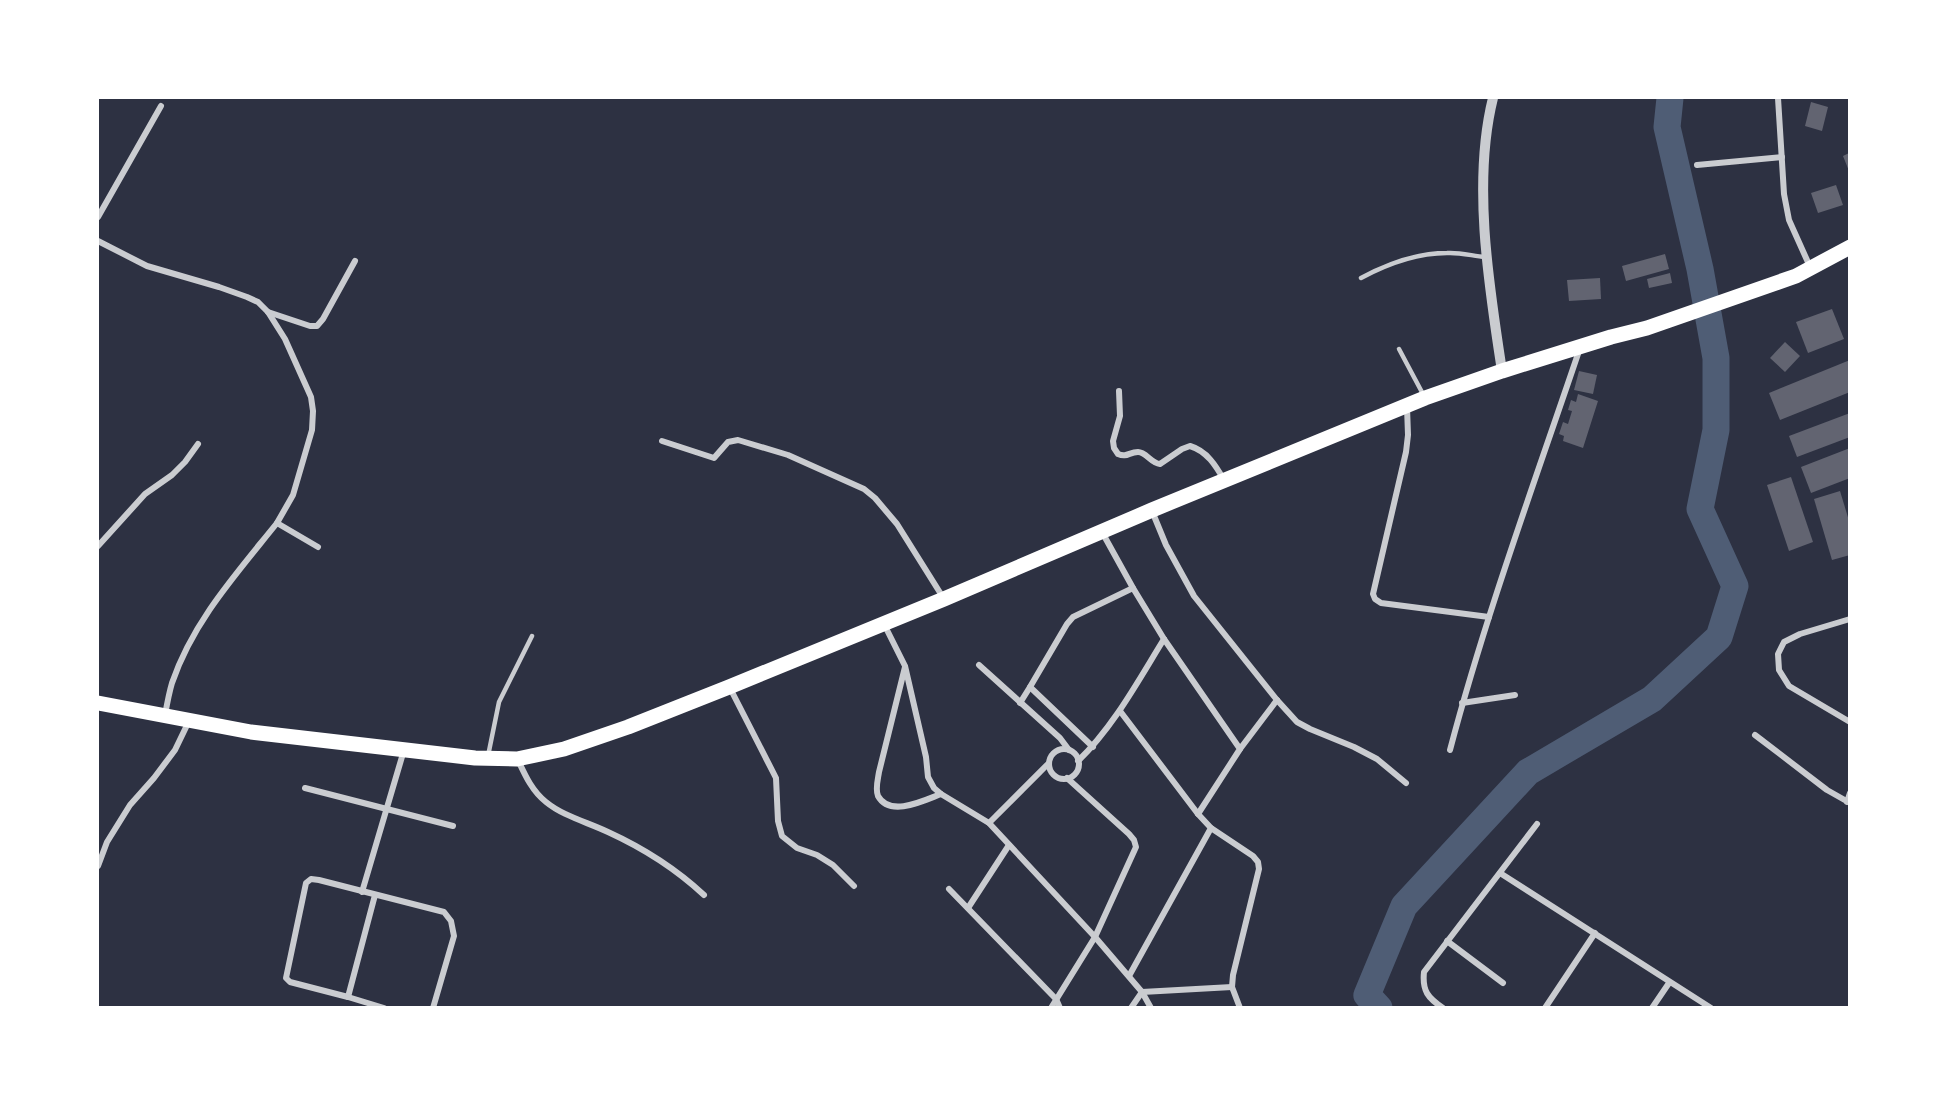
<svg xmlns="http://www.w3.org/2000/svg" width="1947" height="1105" viewBox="0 0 1947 1105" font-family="'Open Sans',sans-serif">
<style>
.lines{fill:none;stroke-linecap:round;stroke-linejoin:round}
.river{stroke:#4f5d75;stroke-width:27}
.building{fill:#626471}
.service{stroke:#caccd0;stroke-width:4.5}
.minor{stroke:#caccd0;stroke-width:6}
.tertiary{stroke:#caccd0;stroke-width:10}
.trunk{stroke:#fff;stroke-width:15}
</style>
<rect width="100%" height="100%" fill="#2d3142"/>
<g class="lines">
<!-- river -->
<polyline class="river" points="1379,1008 1367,995 1404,906 1528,772 1652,699 1719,637 1735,586 1700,509 1716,430 1716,358 1700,269 1667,127 1670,98"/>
</g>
<!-- building -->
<g class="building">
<polygon points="1811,102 1828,107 1822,131 1805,126"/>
<polygon points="1849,153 1849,171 1843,156"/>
<polygon points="1836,185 1843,205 1818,213 1811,193"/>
<polygon points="1665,254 1669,269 1626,281 1622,266"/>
<polygon points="1670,273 1672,283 1649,288 1647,279"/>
<polygon points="1600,278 1601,299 1569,301 1567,280"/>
<polygon points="1832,309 1844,339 1808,353 1796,322"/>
<polygon points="1785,342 1800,356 1785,372 1770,358"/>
<polygon points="1850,360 1850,392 1780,420 1769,393"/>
<polygon points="1579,371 1597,375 1593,394 1574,390"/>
<polygon points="1578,394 1598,401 1583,448 1563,441 1564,436 1559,434 1563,422 1568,424 1572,411 1568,410 1571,400 1576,402"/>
<polygon points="1850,413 1850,437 1797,457 1789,436"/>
<polygon points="1850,448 1850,478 1811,493 1801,467"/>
<polygon points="1791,477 1813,542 1789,551 1767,485"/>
<polygon points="1840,491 1850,524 1850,555 1832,560 1814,499"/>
</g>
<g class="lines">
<!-- service -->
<g class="service">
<path d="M1361 278C1387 264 1417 253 1447 253 1459 252 1473 256 1485 257"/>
<polyline points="1399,349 1424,396"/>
<polyline points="488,756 499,702 532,636"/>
</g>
<!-- minor -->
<g class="minor">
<polyline points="1778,98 1784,194 1789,220 1811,269"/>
<polyline points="1697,165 1782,157"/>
<polyline points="98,217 161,106"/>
<polyline points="98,241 147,266 219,287 247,297 258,302 268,312 285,339 311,397 313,411 312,430 293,495 277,523 318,547"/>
<polyline points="268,312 310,326 317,326 323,319 355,261"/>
<path d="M1119 391 1120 416 1113 441 1114 448 1118 454C1127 458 1129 452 1138 452 1146 452 1151 463 1160 464L1182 449 1190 446C1207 451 1216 466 1224 480"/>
<polyline points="1407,407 1408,435 1406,452 1373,594 1375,599 1381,603 1489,617"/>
<polyline points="662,441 714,458 728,442 738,440 788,455 864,489 875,498 897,524 944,599"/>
<polyline points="1152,511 1166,545 1194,596 1277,700 1297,722 1310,729 1354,747 1377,759 1406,783"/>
<polyline points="1102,532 1133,588 1164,639 1240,749 1198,814"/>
<polyline points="98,546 145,494 172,475 185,462 198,444"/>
<polyline points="1850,619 1800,634 1784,642 1778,654 1779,670 1789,686 1850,722"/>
<polyline points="884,624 905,666 926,757 928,777 934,788 941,794 989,823 1095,937 1142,992 1151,1008"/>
<polyline points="979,665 1060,738 1069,750"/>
<path d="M905 667 879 772C878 779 875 789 878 796 890 818 925 800 941 794"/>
<polyline points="730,688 776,778 778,821 782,836 797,848 817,855 833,865 854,886"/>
<polyline points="1020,703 1030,687"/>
<polyline points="1462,703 1515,695"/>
<polyline points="1120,711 1198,814 1211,828 1253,856 1258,862 1259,869 1233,975 1232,987 1240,1008"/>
<path d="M165 715C167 704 169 693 172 683 193 621 237 573 277 523"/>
<polyline points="1755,735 1827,790 1850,803"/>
<polyline points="1093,747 1030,687 1067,624 1073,617 1133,588"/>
<polyline points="1240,749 1277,700"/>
<circle cx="1064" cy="764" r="15"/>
<path d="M1450 750C1486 614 1535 481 1580 348"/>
<path d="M518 760C525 775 532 791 546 802 563 816 587 822 608 832 643 848 675 868 704 895"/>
<path d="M1078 761C1114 726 1138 681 1164 639"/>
<polyline points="305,788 453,826"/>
<polyline points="1847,802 1850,793"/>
<polyline points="989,823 1049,763"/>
<polyline points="98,866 107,842 130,805 154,778 175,750 189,721"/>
<polyline points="1500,873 1711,1008"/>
<polyline points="949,889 1056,999 1060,1008"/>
<polyline points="362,892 404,750"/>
<polyline points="375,895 348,997 290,982 286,978 306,883 311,879 319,880 444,912 451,921 454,936 433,1008"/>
<polyline points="968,908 1009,845"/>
<polyline points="1447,941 1503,983"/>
<polyline points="1129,976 1211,828"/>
<polyline points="348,997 384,1008"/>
<polyline points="1051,1008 1095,937 1136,847 1134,840 1129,834 1067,778"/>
<polyline points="1131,1008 1142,992 1232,987"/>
<path d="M1443 1008C1428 998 1422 991 1424 972L1537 824"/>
<polyline points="1545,1008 1595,933"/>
<polyline points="1652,1008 1669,983"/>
</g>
<!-- tertiary -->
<path class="tertiary" d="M1493 98C1472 182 1489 286 1502 371"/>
<!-- trunk -->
<polyline class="trunk" points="98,703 251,732 475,758 517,759 564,749 628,727 729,687 944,599 1152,510 1425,398 1502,371 1611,337 1647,328 1796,276 1850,247"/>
</g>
<!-- border -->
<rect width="1947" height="1105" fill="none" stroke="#ffffff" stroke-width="198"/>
</svg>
